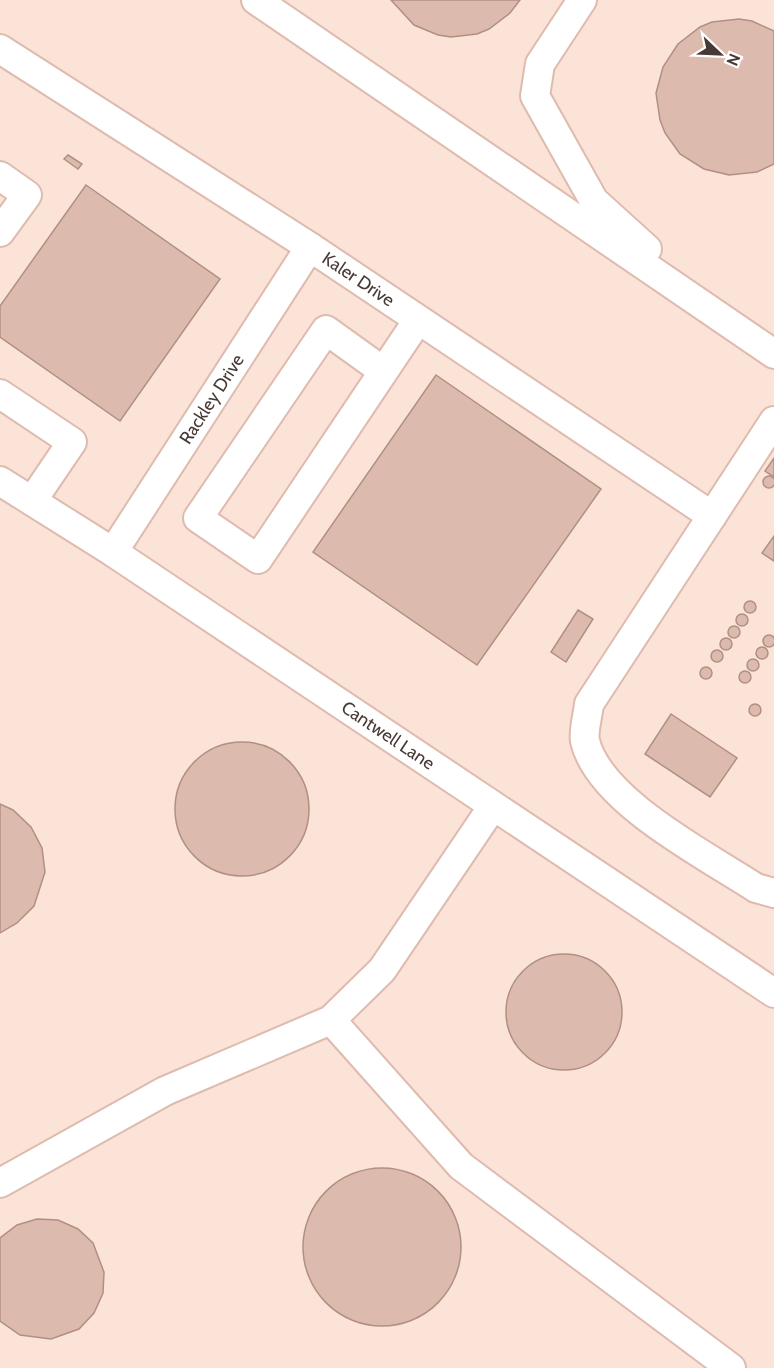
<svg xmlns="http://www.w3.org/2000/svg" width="774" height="1368" viewBox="0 0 774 1368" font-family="Cabin,sans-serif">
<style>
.industrial{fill:#fbe3d8}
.building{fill:#dcbaad;stroke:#b19083;stroke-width:1.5}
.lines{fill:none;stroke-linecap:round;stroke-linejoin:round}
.minor-casing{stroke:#debbae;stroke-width:32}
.minor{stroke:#fff;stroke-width:28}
.labels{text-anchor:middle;stroke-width:5;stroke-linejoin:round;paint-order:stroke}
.street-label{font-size:18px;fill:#473934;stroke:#fff}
</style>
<rect width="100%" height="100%" fill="#feefe9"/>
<!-- industrial -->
<rect class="industrial" x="0" y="0" width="774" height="1368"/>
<!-- building -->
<g class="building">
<polygon points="391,0 520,0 510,13 489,29 477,34 451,37 438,35 414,25"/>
<polygon points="739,19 752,21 774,31 774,164 757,172 729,175 704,169 680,154 665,133 660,120 656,93 663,67 678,44 700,27 712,22"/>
<polygon points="68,155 82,164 78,169 64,159"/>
<polygon points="86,185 220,279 120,421 0,337 0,306"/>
<polygon points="436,375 601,489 477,665 313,552"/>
<polygon points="774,458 774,477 765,471"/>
<circle cx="769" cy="482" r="6"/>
<polygon points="774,536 774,561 762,553"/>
<circle cx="750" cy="607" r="6"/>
<polygon points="578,610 593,619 566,662 551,652"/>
<circle cx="742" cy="620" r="6"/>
<circle cx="734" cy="632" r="6"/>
<circle cx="769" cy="641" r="6"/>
<circle cx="726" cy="644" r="6"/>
<circle cx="762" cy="653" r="6"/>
<circle cx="717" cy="656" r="6"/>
<circle cx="753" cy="665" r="6"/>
<circle cx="706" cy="673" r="6"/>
<circle cx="745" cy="677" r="6"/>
<circle cx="755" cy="710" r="6"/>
<polygon points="671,714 737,758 710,797 645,754"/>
<circle cx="242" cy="809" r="67"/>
<polygon points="0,804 13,810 31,827 42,848 45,872 34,906 17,923 0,933"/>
<circle cx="564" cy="1012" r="58"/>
<circle cx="382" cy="1247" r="79"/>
<polygon points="37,1219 58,1220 78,1229 93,1243 104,1272 103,1293 94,1313 79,1329 51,1339 20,1335 0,1321 0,1238 17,1225"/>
</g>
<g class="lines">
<!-- minor casing -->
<g class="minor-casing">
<g id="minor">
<polyline points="256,0 774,354"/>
<polyline points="582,0 540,64 535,96 594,201 647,249"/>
<path id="s1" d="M0 49 310 247 712 516"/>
<polyline points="0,176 27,195 0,232"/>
<polyline points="383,371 326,330 198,518 258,559 418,320"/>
<polyline points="0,394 72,442 32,501"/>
<path d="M774 421 589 704C588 715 583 731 585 741 599 801 707 856 756 888L774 893"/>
<path id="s2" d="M0 481 113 552 774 993"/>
<path id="s3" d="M113 552 310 247"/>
<polyline points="331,1020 461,1166 731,1368"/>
<polyline points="0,1183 165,1091 331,1020 382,970 493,806"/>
</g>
</g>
<!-- minor -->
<use href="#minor" class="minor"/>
</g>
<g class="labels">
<!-- street labels -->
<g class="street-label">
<text dy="6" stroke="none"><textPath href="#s1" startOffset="426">Kaler Drive</textPath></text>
<text dy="6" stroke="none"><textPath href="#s3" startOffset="182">Rackley Drive</textPath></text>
<text dy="6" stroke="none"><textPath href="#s2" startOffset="464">Cantwell Lane</textPath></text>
</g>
</g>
<!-- north arrow -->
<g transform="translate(720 54) rotate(113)" stroke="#ffffff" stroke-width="4.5" paint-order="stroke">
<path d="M0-4.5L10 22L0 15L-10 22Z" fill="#473934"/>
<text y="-9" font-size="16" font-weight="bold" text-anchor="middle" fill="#473934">N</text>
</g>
</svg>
